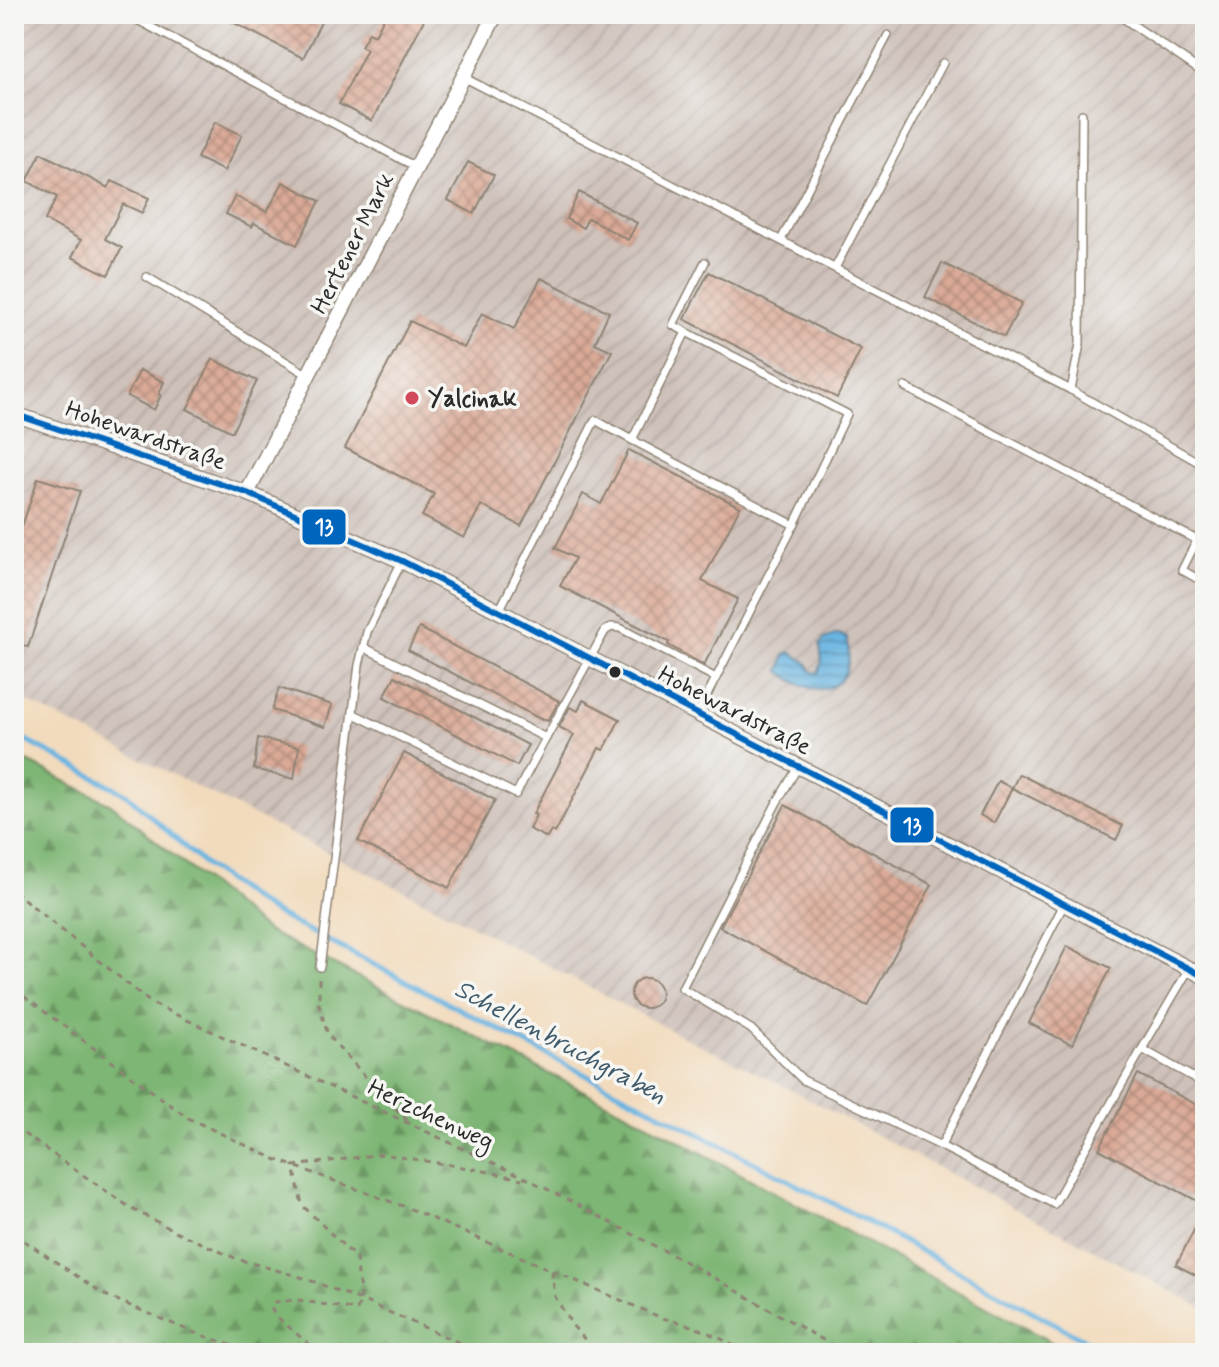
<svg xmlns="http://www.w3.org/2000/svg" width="1219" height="1367" viewBox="0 0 1219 1367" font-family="Mynerve,sans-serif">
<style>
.industrial{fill:url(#industrial-furrows)}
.forest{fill:url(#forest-firs);stroke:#547050;stroke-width:2}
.water{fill:url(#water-rules);stroke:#4a7086;stroke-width:2}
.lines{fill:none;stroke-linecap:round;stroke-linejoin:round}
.stream{stroke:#68b4e1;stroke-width:5}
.building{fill:url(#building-cross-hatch)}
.service-casing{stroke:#8e8374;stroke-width:10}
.minor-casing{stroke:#8e8374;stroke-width:17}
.path{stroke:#8e8374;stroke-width:3;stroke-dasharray:6 6;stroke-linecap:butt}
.service{stroke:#fff;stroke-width:7}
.minor{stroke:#fff;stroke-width:14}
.bus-1-casing{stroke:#f6f6f2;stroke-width:12}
.bus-1{stroke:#0065bd;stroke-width:6}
.poi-dot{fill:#d1495b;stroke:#f6f6f2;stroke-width:3}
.bus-dot{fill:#2b2b2b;stroke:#f6f6f2;stroke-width:3}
.labels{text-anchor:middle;stroke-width:7;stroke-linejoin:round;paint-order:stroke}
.street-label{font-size:24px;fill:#2b2b2b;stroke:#f6f6f2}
.poi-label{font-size:24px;font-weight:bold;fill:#2b2b2b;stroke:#f6f6f2;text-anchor:start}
.water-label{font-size:26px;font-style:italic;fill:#405b6b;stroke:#f6f6f2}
.line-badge{stroke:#f6f6f2;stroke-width:3}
.badge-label{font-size:22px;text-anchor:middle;font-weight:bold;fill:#fff}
</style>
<defs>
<pattern id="industrial-furrows" width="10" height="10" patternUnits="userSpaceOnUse" patternTransform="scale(2)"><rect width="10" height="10" fill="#cec1ba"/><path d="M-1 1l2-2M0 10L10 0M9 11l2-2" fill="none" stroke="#b1a6a0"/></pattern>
<pattern id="forest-firs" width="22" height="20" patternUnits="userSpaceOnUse" patternTransform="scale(2)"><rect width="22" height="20" fill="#7eb674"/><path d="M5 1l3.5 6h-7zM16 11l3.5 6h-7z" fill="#67945f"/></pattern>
<pattern id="water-rules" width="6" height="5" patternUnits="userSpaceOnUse" patternTransform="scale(2)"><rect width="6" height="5" fill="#68b4e1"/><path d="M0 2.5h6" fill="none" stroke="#5693b7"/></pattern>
<pattern id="building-cross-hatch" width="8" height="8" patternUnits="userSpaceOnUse" patternTransform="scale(2)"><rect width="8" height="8" fill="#dbaa97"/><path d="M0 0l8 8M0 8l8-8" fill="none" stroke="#b28b7b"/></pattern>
</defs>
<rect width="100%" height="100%" fill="#f6f6f2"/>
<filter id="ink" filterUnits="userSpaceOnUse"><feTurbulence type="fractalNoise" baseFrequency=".0125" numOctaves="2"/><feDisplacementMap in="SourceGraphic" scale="16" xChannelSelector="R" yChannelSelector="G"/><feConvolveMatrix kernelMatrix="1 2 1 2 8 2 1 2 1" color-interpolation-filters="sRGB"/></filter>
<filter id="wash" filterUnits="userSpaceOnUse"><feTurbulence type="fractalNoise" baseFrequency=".006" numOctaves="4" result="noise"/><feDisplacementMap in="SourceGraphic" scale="32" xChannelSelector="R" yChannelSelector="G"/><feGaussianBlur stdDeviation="1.8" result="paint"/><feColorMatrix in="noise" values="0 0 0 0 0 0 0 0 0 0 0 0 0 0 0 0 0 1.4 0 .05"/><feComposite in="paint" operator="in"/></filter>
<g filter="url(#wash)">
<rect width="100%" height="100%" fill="#f2dbbd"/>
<!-- industrial -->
<polygon class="industrial" points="14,14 1205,14 1205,1309 780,1084 684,1037 444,911 14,695"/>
<!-- forest -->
<polygon class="forest" points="14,755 111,804 265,930 643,1121 1071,1353 14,1353"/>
<!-- water -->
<path class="water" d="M838 634 847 638C848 646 850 656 848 664 838 702 802 690 780 671L786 653 791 652 807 663 811 671 818 673 822 661 820 645 824 639Z"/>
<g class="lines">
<!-- stream -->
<polyline class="stream" points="14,734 126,794 206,866 267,909 838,1206 1109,1353"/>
</g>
<g id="blocks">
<!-- building -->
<g class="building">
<polygon points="217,14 325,14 303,58"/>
<polygon points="386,14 427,14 372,121 339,104 367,49 361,46 369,32 375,35"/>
<polygon points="215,122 242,135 224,171 197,158"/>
<polygon points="41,153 108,188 112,181 149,198 142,213 123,204 105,239 122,248 108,275 72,257 81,240 45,220 57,197 27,181"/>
<polygon points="468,162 494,175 474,214 448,200"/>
<polygon points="283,182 320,201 297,245 254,223 252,227 226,214 235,196 267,212"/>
<polygon points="579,192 637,223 628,240 588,218 583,228 566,219"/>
<polygon points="942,263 1022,303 1004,337 925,297"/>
<polygon points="709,272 861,349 837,398 684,319"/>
<polygon points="541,278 609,312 595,343 612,351 521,526 481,505 464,538 422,516 434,494 345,448 410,321 464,348 482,313 514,329"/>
<polygon points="213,359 257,381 232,432 187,409"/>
<polygon points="140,370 164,382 159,394 161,395 154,410 127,396"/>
<polygon points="629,450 740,507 702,581 738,599 704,665 668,645 669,642 560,586 575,558 555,548 583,494 601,504"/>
<polygon points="38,478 80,491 28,647 14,642 14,551"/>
<polygon points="419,628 559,701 548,721 543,719 542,720 408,650"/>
<polygon points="395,676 528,745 517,766 384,697"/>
<polygon points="279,688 332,705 325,727 272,710"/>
<polygon points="583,700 620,719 604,750 599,748 555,833 551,831 547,838 529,829 536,815 533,814 574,735 559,727 570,707 578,711"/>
<polygon points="258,738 299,747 294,779 254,769"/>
<polygon points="404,753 495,800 449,888 358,841"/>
<polygon points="1019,774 1123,826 1116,840 1012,788"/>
<polygon points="998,781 1012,788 994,823 980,815"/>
<polygon points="785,805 932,885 867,1006 720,927"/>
<polygon points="1067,946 1111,968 1072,1045 1029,1023"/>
<circle cx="646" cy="993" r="15"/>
<polygon points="1138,1074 1205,1109 1205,1205 1099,1149"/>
<polygon points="1205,1209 1205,1280 1176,1265"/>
</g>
</g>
</g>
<g filter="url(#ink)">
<use href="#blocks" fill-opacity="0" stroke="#8e8374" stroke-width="2"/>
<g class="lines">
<!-- service casing -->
<g class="service-casing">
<g id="service">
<polyline points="126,14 416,167"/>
<polyline points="1117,14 1205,74"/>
<polyline points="463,77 1071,390 1205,466"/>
<polyline points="781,240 888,35"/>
<polyline points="835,268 943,63"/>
<polyline points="147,277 308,375"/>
<polyline points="905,387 1197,540 1182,570 1205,583"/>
<polyline points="1071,390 1080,344 1082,114"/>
<polyline points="632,440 794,525 847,414 686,332"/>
<polyline points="499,611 595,420 632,440 686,332 673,325 705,262"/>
<polyline points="363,647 546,738 605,631 611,627 620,628 716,678"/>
<polyline points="354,714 516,794 546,738"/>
<polyline points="697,715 794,525"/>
<polyline points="798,767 777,802 682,988 751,1029 803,1080 941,1146"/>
<polyline points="1064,904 941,1146 1054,1204 1142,1049"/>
<polyline points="320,967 359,665 367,632 402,561"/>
<polyline points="1189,969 1142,1049 1205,1084"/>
</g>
</g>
<!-- minor casing -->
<g class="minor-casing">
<g id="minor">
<polyline points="14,414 247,493 402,561 1205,977"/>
<polyline points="247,493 496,14"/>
</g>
</g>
<!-- path -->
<g class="path">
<polyline points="14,891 151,1003 530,1180 697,1268 846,1353"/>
<polyline points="319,979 319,1005 328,1035 378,1091 409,1122"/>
<path d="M14 989 188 1118 275 1159 408 1208 662 1318C691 1324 720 1336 745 1353"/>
<polyline points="14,1127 132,1209 181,1234 237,1259 304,1278 361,1300 483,1353"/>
<polyline points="14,1234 105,1295 190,1331 254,1353"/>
<polyline points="552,1271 555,1297 572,1325 597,1353"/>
<polyline points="14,1342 31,1353"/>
<polyline points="319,1353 275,1315 271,1308 275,1302 298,1300 357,1310 361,1300 356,1258 302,1205 294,1166 382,1154 475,1169 522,1179"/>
</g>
<!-- service -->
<use href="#service" class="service"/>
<!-- minor -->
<use href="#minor" class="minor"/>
<!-- bus-1 casing -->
<g class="bus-1-casing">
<polyline id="bus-1" points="14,414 247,493 402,561 1205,977"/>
</g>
<!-- bus-1 -->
<use href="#bus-1" class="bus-1"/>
</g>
</g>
<!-- markers -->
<circle class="poi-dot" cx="412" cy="398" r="8"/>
<circle class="bus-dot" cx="615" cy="672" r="7"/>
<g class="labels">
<!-- street labels -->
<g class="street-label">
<text transform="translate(352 243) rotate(-63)" y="8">Hertener Mark</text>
<text transform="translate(146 435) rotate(19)" y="8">Hohewardstraße</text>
<text transform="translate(735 710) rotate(27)" y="8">Hohewardstraße</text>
<text transform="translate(431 1114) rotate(25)" y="8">Herzchenweg</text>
</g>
<!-- poi labels -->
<g class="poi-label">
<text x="428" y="406">Yalcinak</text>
</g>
<!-- water labels -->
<g class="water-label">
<text transform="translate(561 1041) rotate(28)" y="9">Schellenbruchgraben</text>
</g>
</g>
<g class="line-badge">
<rect x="301" y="508" width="46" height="38" rx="8" fill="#0065bd"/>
<rect x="889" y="806" width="46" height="38" rx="8" fill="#0065bd"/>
</g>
<g class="badge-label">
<text x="324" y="534">13</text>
<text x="912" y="833">13</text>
</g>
<!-- margin -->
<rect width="1219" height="1367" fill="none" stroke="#f6f6f2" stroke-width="48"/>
</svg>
